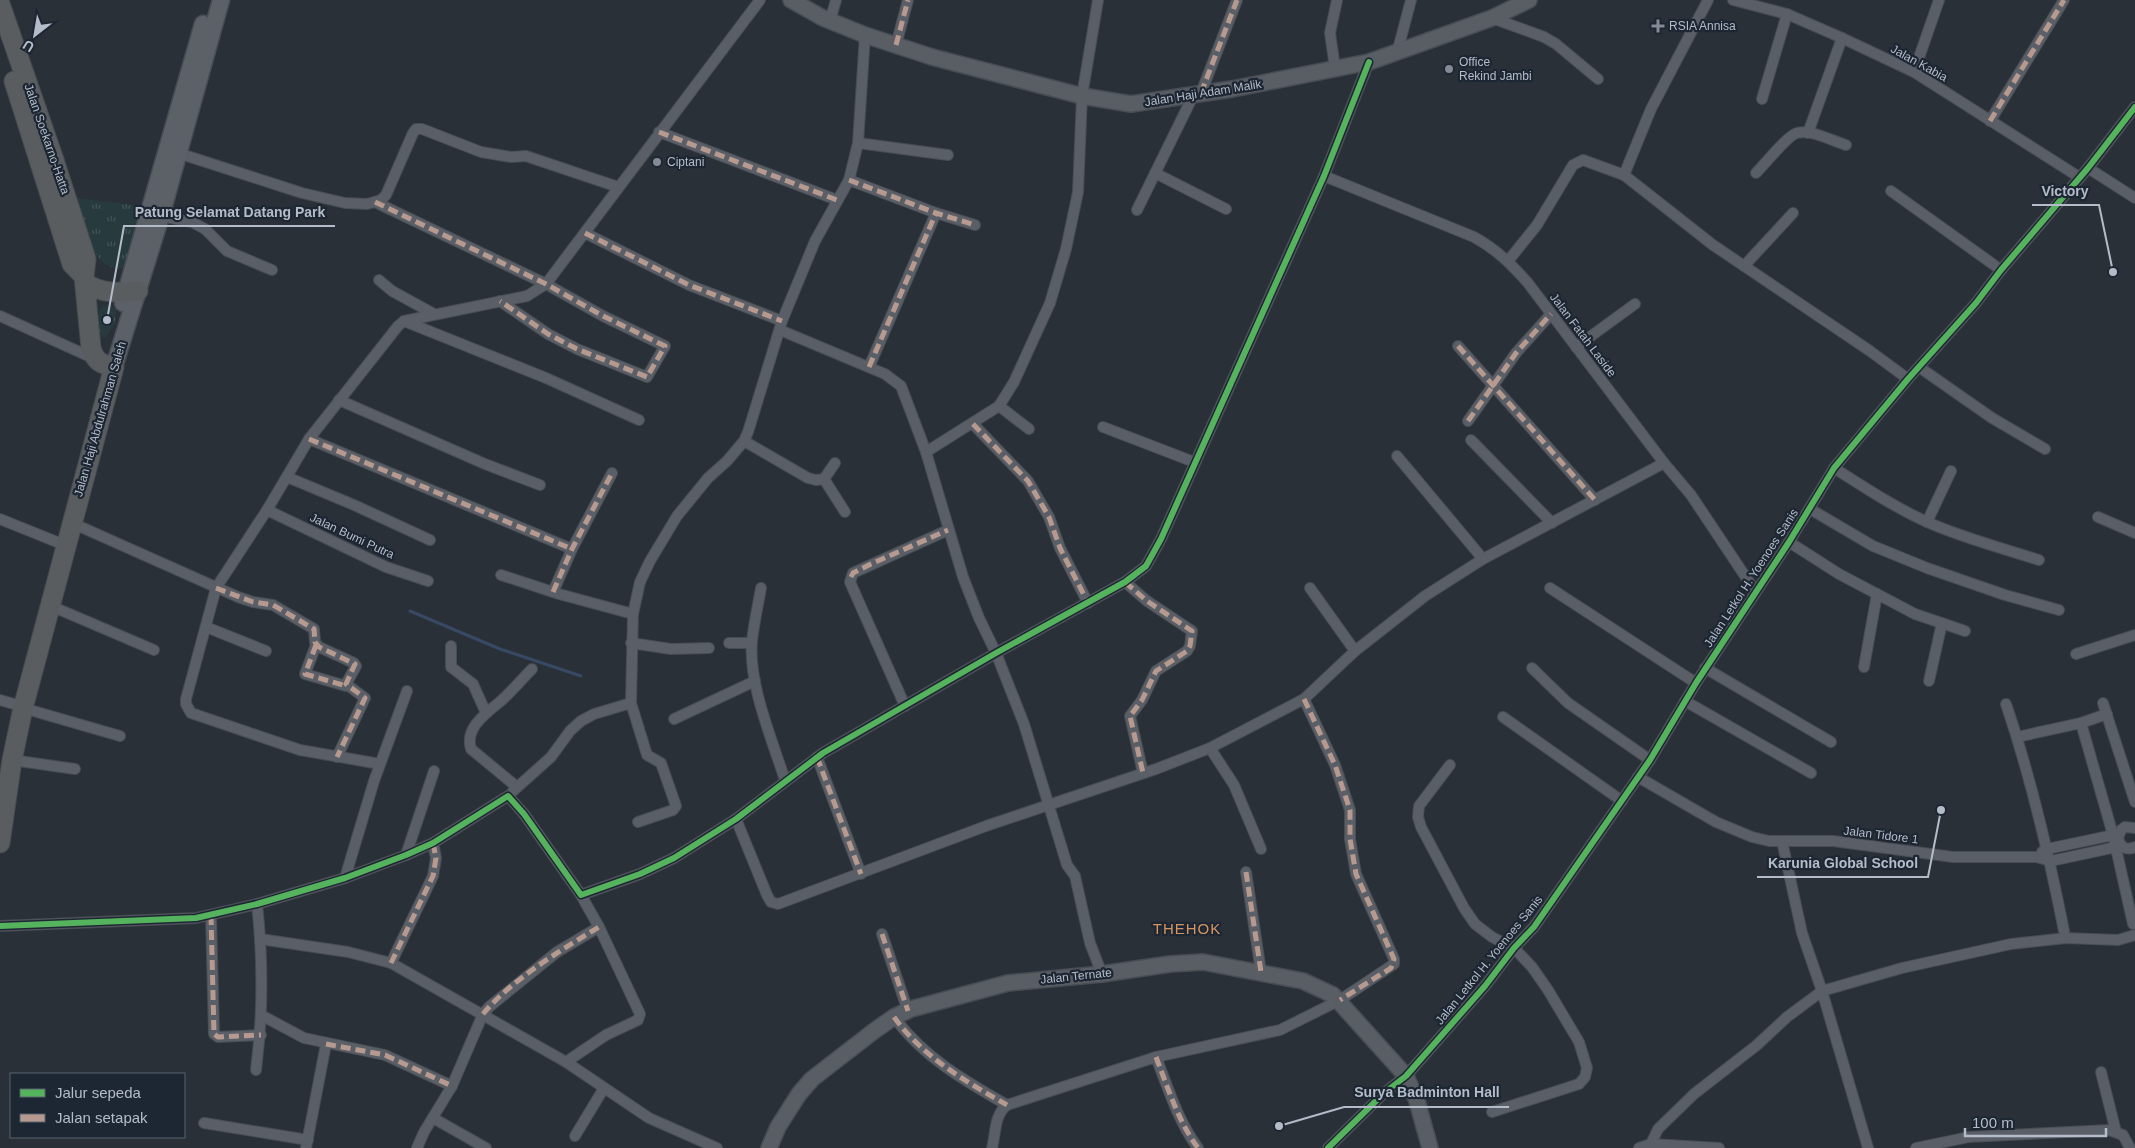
<svg xmlns="http://www.w3.org/2000/svg" width="2135" height="1148" viewBox="0 0 2135 1148" font-family="Helvetica,sans-serif">
<style>
.grass{fill:url(#grass-tufts)}
.lines{fill:none;stroke-linecap:round;stroke-linejoin:round}
.stream{stroke:#384963;stroke-width:3}
.street-casing{stroke:#484c53;stroke-width:12}
.secondary-casing{stroke:#484c53;stroke-width:18}
.primary-casing{stroke:#484c55;stroke-width:19}
.highway-casing{stroke:#474c53;stroke-width:21}
.street{stroke:#5a5e66;stroke-width:10}
.secondary{stroke:#595d64;stroke-width:15}
.primary{stroke:#5c6168;stroke-width:16}
.highway{stroke:#5a5d60;stroke-width:19}
.quiet{stroke:#b69a8f;stroke-width:5;stroke-dasharray:10 5;stroke-linecap:butt}
.cycleway-casing{stroke:#1d2633;stroke-width:9}
.cycleway{stroke:#56b35d;stroke-width:6}
.poi-dot{fill:#848b96;stroke:#1d2633;stroke-width:2}
.labels{text-anchor:middle;stroke-width:4.5;stroke-linejoin:round;paint-order:stroke}
.poi-label{font-size:12px;fill:#b4bcc9;stroke:#1d2633;text-anchor:start}
.street-label{font-size:12px;fill:#b4bcc9;stroke:#1d2633}
.quarter-label{font-size:15px;letter-spacing:1px;fill:#d59563;stroke:#1d2633}
.leader{fill:none;stroke:#b4bcc9;stroke-width:2}
.callout-dot{fill:#b4bcc9;stroke:#1d2633;stroke-width:2}
.callout-label{font-size:14px;text-anchor:middle;font-weight:bold;fill:#b4bcc9;stroke:#1d2633;stroke-width:4.5;stroke-linejoin:round;paint-order:stroke}
</style>
<defs>
<pattern id="grass-tufts" width="24" height="20" patternUnits="userSpaceOnUse" patternTransform="scale(1.25)"><rect width="24" height="20" fill="#273a3e"/><path d="M3 7l-1-3M5 7V3M7 7l1-3M15 17l-1-3M17 17v-4M19 17l1-3" fill="none" stroke="#445559"/></pattern>
</defs>
<rect width="100%" height="100%" fill="#2a3038"/>
<!-- grass -->
<g class="grass">
<path d="M75 198 150 207 125 268C114 269 105 266 98 257 90 247 81 212 75 198Z"/>
<path d="M103 305 111 306 116 310 115 323 106 337H102C96 327 97 314 103 305Z"/>
</g>
<g class="lines">
<!-- stream -->
<polyline class="stream" points="410,611 500,649 581,676"/>
<!-- street casing -->
<g class="street-casing">
<g id="street">
<polyline points="1733,0 1787,14 1842,38 1914,72 2079,177"/>
<polyline points="1492,18 1544,37 1556,44 1598,79"/>
<polyline points="830,21 836,0"/>
<polyline points="896,45 908,0"/>
<polyline points="1397,53 1411,0"/>
<polyline points="1335,68 1330,33 1337,0"/>
<polyline points="1914,72 1939,0"/>
<polyline points="1201,93 1237,0"/>
<polyline points="1762,99 1787,14"/>
<polyline points="1990,121 2064,0"/>
<polyline points="659,132 837,200"/>
<polyline points="1808,133 1842,38"/>
<polyline points="858,143 948,155"/>
<polyline points="178,153 302,193 345,203 367,204 381,200 386,195 413,133 416,129 422,129 481,152 511,157 526,156 618,187"/>
<polyline points="2088,168 2135,198"/>
<polyline points="1155,173 1226,209"/>
<path d="M1756 173C1764 165 1788 135 1797 133 1811 129 1832 141 1846 145"/>
<polyline points="1624,175 1651,109 1708,0"/>
<path d="M1324 176 1474 237C1496 249 1511 264 1528 283L1664 463 1691 495 1755 591"/>
<polyline points="849,180 936,213 975,225"/>
<polyline points="1891,191 2001,270"/>
<polyline points="375,202 546,284 603,316 665,346 647,377 577,349 548,334 500,301"/>
<polyline points="1137,210 1194,94"/>
<polyline points="161,216 192,222 205,229 227,251 272,270"/>
<polyline points="585,233 689,285 782,321"/>
<polyline points="1508,261 1537,225 1573,165 1583,160 1624,175 1713,245 1870,351 1908,379"/>
<polyline points="1744,266 1793,213"/>
<polyline points="379,280 392,291 434,314"/>
<polyline points="0,316 95,359"/>
<polyline points="404,321 546,378 639,420"/>
<polyline points="780,330 885,374 901,386 926,452 963,577 979,618 996,653 1024,724 1067,865 1075,876 1090,943 1102,974"/>
<polyline points="1458,346 1595,500"/>
<polyline points="1576,347 1635,304"/>
<polyline points="869,367 936,213"/>
<polyline points="1919,367 1992,418 2045,449"/>
<polyline points="339,400 485,464 540,485"/>
<polyline points="999,406 1029,429"/>
<polyline points="1468,421 1516,353 1551,314"/>
<polyline points="973,424 1028,481 1049,517 1060,548 1088,603"/>
<polyline points="1103,427 1194,462"/>
<polyline points="309,439 572,549"/>
<polyline points="1471,440 1552,523"/>
<polyline points="744,441 808,478 816,480 824,479 835,463"/>
<polyline points="926,452 999,406 1014,382 1050,303 1066,249 1078,192 1082,96 1098,0"/>
<polyline points="1397,456 1483,559"/>
<path d="M1834 468C1864 487 1894 507 1927 522 1963 538 2002 548 2039 560"/>
<polyline points="287,477 354,505 430,540"/>
<polyline points="824,479 845,512"/>
<polyline points="1810,509 1873,546 1927,568 2005,595 2059,610"/>
<polyline points="267,510 386,567 428,581"/>
<polyline points="2098,517 2135,533"/>
<polyline points="0,519 57,542"/>
<polyline points="1927,522 1951,471"/>
<polyline points="72,523 238,597 253,602 273,605 314,629 315,642 319,647 354,663 356,666 346,684 365,698 337,757"/>
<polyline points="1789,542 1839,574 1915,614 1965,631"/>
<polyline points="501,575 559,594 633,614"/>
<polyline points="1125,582 1147,601 1192,631 1190,646 1187,651 1156,671 1142,700 1130,716 1143,773"/>
<path d="M761 588C758 605 754 623 752 641 748 683 772 740 785 780"/>
<polyline points="1310,588 1355,651"/>
<polyline points="1550,588 1696,683"/>
<polyline points="553,592 572,549 612,473"/>
<polyline points="51,606 154,650"/>
<polyline points="206,627 266,651"/>
<polyline points="631,643 671,649 709,648"/>
<polyline points="729,643 751,643"/>
<polyline points="316,645 305,674 346,686"/>
<polyline points="451,646 451,667 473,684 486,713"/>
<polyline points="2076,654 2135,635"/>
<polyline points="1864,667 1877,594"/>
<polyline points="1532,668 1568,703 1650,760"/>
<polyline points="1705,668 1831,742"/>
<polyline points="1929,681 1942,623"/>
<polyline points="0,700 14,704"/>
<polyline points="1685,701 1811,773"/>
<polyline points="2103,703 2135,802"/>
<path d="M2006 704C2031 778 2049 855 2064 931"/>
<polyline points="905,706 850,582 853,573 948,530"/>
<polyline points="23,708 120,736"/>
<polyline points="1503,717 1622,801"/>
<polyline points="674,719 755,681"/>
<polyline points="2081,723 2113,835 2133,924"/>
<polyline points="2017,737 2081,723 2107,714"/>
<polyline points="1210,748 1234,785 1261,849"/>
<polyline points="817,757 861,874"/>
<polyline points="12,760 75,769"/>
<polyline points="380,764 300,750 191,713 186,704 186,699 216,588 267,510 309,439 398,326 404,321 527,296 546,284 760,0"/>
<polyline points="1450,765 1419,806 1418,817 1421,827 1464,908 1475,924 1492,937 1514,948 1532,967 1548,990 1579,1042 1587,1068 1585,1077 1579,1084 1492,1112"/>
<polyline points="1638,777 1716,822 1752,837 1769,841 1833,841 1953,857 2036,857 2051,861 2121,846"/>
<path d="M517 787 471 749C464 727 488 712 502 700 513 690 522 679 532 669"/>
<polyline points="513,791 551,757 570,731 581,721 594,714 631,703"/>
<polyline points="736,819 767,895 771,902 778,904 986,826 1156,769 1210,748 1304,699 1355,651 1425,596 1483,559 1664,463"/>
<polyline points="638,822 673,810 676,806 661,763 647,755 631,703 633,614 640,582 650,561 677,516 708,478 727,461 744,441 748,432 782,321 815,241 849,180 858,143 865,35"/>
<path d="M2135 828 2125 827 2121 830 2118 838C2120 847 2126 851 2135 847"/>
<polyline points="1782,841 1802,933 1822,991 1868,1148"/>
<polyline points="2042,852 2047,849 2118,834"/>
<polyline points="406,855 434,771"/>
<polyline points="1246,872 1261,972"/>
<polyline points="345,878 374,781 407,691"/>
<polyline points="211,915 214,1034 218,1037 261,1035"/>
<polyline points="0,926 196,918 257,904 345,878 406,855 433,843 508,796 524,814 581,895 640,874 674,858 736,819 823,753 996,653 1125,582 1146,566 1161,539 1324,176 1369,62"/>
<polyline points="882,934 908,1011"/>
<polyline points="260,939 348,952 391,963 566,1062 649,1118 717,1148"/>
<polyline points="391,963 433,876 436,858 433,843"/>
<polyline points="261,1015 304,1038 385,1055 452,1086"/>
<path d="M894 1017C923 1057 965 1081 1007 1105"/>
<path d="M1156 1057C1168 1088 1178 1121 1198 1148"/>
<polyline points="566,1062 606,1035 638,1020 640,1014 599,927 581,895"/>
<path d="M256 1070C263 1015 263 959 257 904"/>
<polyline points="2101,1072 2116,1132"/>
<polyline points="433,1118 486,1148"/>
<polyline points="204,1123 308,1140"/>
<polyline points="575,1136 604,1088"/>
<polyline points="1651,1144 1658,1129 1694,1094 1757,1045 1787,1017 1822,991 1902,968 2011,944 2066,938 2118,940 2135,935"/>
<polyline points="306,1148 326,1044"/>
<polyline points="417,1148 424,1132 452,1086 483,1014 489,1007 557,952 599,927"/>
<path d="M992 1148C996 1133 994 1115 1007 1105L1156 1057 1280 1030 1340 1000 1394 964V959L1356 874 1350 839V810L1335 765 1304 699"/>
<polyline points="1328,1148 1384,1093 1406,1076 1485,986 1514,948 1534,927 1650,760 1696,683 1789,542 1834,468 1908,379 1976,303 2001,270 2088,168 2135,107"/>
<polyline points="1639,1148 1651,1144 1719,1148"/>
<polyline points="1916,1148 1969,1137 2109,1130 2123,1135 2130,1148"/>
</g>
</g>
<!-- secondary casing -->
<g class="secondary-casing">
<g id="secondary">
<polyline points="791,0 823,18 865,35 932,57 1082,96 1131,104 1232,89 1369,62 1492,18 1529,0"/>
<polyline points="769,1148 778,1127 799,1094 812,1079 874,1031 894,1017 911,1009 1008,983 1102,974 1170,964 1203,962 1303,981 1333,995 1406,1076 1417,1101 1430,1148"/>
</g>
</g>
<!-- primary casing -->
<g class="primary-casing">
<g id="primary">
<polyline points="123,303 203,24"/>
<polyline points="114,367 161,216 221,0"/>
</g>
</g>
<!-- highway casing -->
<g class="highway-casing">
<g id="highway">
<path d="M0 4 53 157 86 259 84 276 91 348C95 361 100 364 114 367L23 708 12 760 0 843"/>
<polyline points="14,81 72,264 84,276"/>
<path d="M85 283C102 294 119 293 138 291"/>
</g>
</g>
<!-- street -->
<use href="#street" class="street"/>
<!-- secondary -->
<use href="#secondary" class="secondary"/>
<!-- primary -->
<use href="#primary" class="primary"/>
<!-- highway -->
<use href="#highway" class="highway"/>
<!-- quiet -->
<g class="quiet">
<polyline points="896,45 908,0"/>
<polyline points="1201,93 1237,0"/>
<polyline points="1990,121 2064,0"/>
<polyline points="659,132 837,200"/>
<polyline points="849,180 936,213 975,225"/>
<polyline points="375,202 546,284 603,316 665,346 647,377 577,349 548,334 500,301"/>
<polyline points="585,233 689,285 782,321"/>
<polyline points="1458,346 1595,500"/>
<polyline points="869,367 936,213"/>
<polyline points="1468,421 1516,353 1551,314"/>
<polyline points="973,424 1028,481 1049,517 1060,548 1088,603"/>
<polyline points="309,439 572,549"/>
<polyline points="851,577 853,573 871,564 948,530"/>
<polyline points="1125,582 1147,601 1192,631 1190,646 1187,651 1156,671 1142,700 1130,716 1143,773"/>
<polyline points="216,588 253,602 273,605 314,629 315,642 319,647 355,664 346,684 365,698 337,757"/>
<polyline points="553,592 572,549 612,473"/>
<polyline points="316,645 305,674 346,686"/>
<polyline points="1304,699 1335,765 1350,810 1350,839 1356,874 1394,959 1391,968 1340,1000"/>
<polyline points="817,757 861,874"/>
<polyline points="1246,872 1261,972"/>
<polyline points="211,915 214,1034 218,1037 261,1035"/>
<polyline points="882,934 908,1011"/>
<polyline points="391,963 433,876 436,858 433,843"/>
<path d="M483 1014C511 980 561 950 599 927"/>
<path d="M894 1017C923 1057 965 1081 1007 1105"/>
<polyline points="326,1044 385,1055 452,1086"/>
<path d="M1156 1057C1168 1088 1178 1121 1198 1148"/>
</g>
<!-- cycleway casing -->
<g class="cycleway-casing">
<g id="cycleway">
<polyline points="0,926 196,918 257,904 345,878 406,855 433,843 508,796 524,814 581,895 640,874 674,858 736,819 823,753 996,653 1125,582 1146,566 1161,539 1324,176 1369,62"/>
<polyline points="1328,1148 1384,1093 1406,1076 1485,986 1514,948 1534,927 1650,760 1696,683 1789,542 1834,468 1908,379 1976,303 2001,270 2088,168 2135,107"/>
</g>
</g>
<!-- cycleway -->
<use href="#cycleway" class="cycleway"/>
</g>
<!-- markers -->
<g class="poi-dot">
<path d="M1655.5 18.5h5v5h5v5h-5v5h-5v-5h-5v-5h5z"/>
<circle cx="1449" cy="69" r="5"/>
<circle cx="657" cy="162" r="5"/>
</g>
<g class="labels">
<!-- poi labels -->
<g class="poi-label">
<text x="1669" y="30">RSIA Annisa</text>
<text x="1459" y="66">Office<tspan x="1459" dy="14">Rekind Jambi</tspan></text>
<text x="667" y="166">Ciptani</text>
</g>
<!-- street labels -->
<g class="street-label">
<text transform="translate(1919 63) rotate(29)" y="4">Jalan Kabia</text>
<text transform="translate(1203 93) rotate(-9)" y="4">Jalan Haji Adam Malik</text>
<text transform="translate(47 139) rotate(71)" y="4">Jalan Soekarno-Hatta</text>
<text transform="translate(1583 335) rotate(53)" y="4">Jalan Fatah Laside</text>
<text transform="translate(100 419) rotate(-74)" y="4">Jalan Haji Abdulrahman Saleh</text>
<text transform="translate(352 536) rotate(25)" y="4">Jalan Bumi Putra</text>
<text transform="translate(1751 578) rotate(-57)" y="4">Jalan Letkol H. Yoenoes Sanis</text>
<text transform="translate(1881 835) rotate(7)" y="4">Jalan Tidore 1</text>
<text transform="translate(1489 960) rotate(-51)" y="4">Jalan Letkol H. Yoenoes Sanis</text>
<text transform="translate(1076 976) rotate(-6)" y="4">Jalan Ternate</text>
</g>
<!-- quarter labels -->
<g class="quarter-label">
<text x="1187" y="934">THEHOK</text>
</g>
</g>
<!-- callouts -->
<path class="leader" d="M2113 272L2099 205H2032M107 320L124 226H335M1941 810L1928 877H1757M1279 1126L1344 1107H1509"/>
<g class="callout-dot">
<circle cx="2113" cy="272" r="5"/>
<circle cx="107" cy="320" r="5"/>
<circle cx="1941" cy="810" r="5"/>
<circle cx="1279" cy="1126" r="5"/>
</g>
<g class="callout-label">
<text x="2065" y="196">Victory</text>
<text x="230" y="217">Patung Selamat Datang Park</text>
<text x="1843" y="868">Karunia Global School</text>
<text x="1427" y="1097">Surya Badminton Hall</text>
</g>
<!-- legend -->
<rect x="10" y="1073" width="175" height="65" fill="#1d2633" stroke="#59626f"/>
<rect x="20" y="1089" width="25" height="8" fill="#56b35d" stroke="#59626f"/>
<text x="55" y="1098" font-size="15" fill="#b4bcc9">Jalur sepeda</text>
<rect x="20" y="1114" width="25" height="8" fill="#b69a8f" stroke="#59626f"/>
<text x="55" y="1123" font-size="15" fill="#b4bcc9">Jalan setapak</text>
<!-- north arrow -->
<g transform="translate(35 35) rotate(211)" stroke="#1d2633" stroke-width="4" paint-order="stroke">
<path d="M0-4L9 19L0 12L-9 19Z" fill="#b4bcc9"/>
<text y="-8" font-size="14" font-weight="bold" text-anchor="middle" fill="#b4bcc9">U</text>
</g>
<!-- scale -->
<path d="M1965 1128v8h141v-8" fill="none" stroke="#b4bcc9" stroke-width="2.5"/>
<text x="1972" y="1128" font-size="15" fill="#b4bcc9" stroke="#1d2633" stroke-width="4" paint-order="stroke">100 m</text>
</svg>
